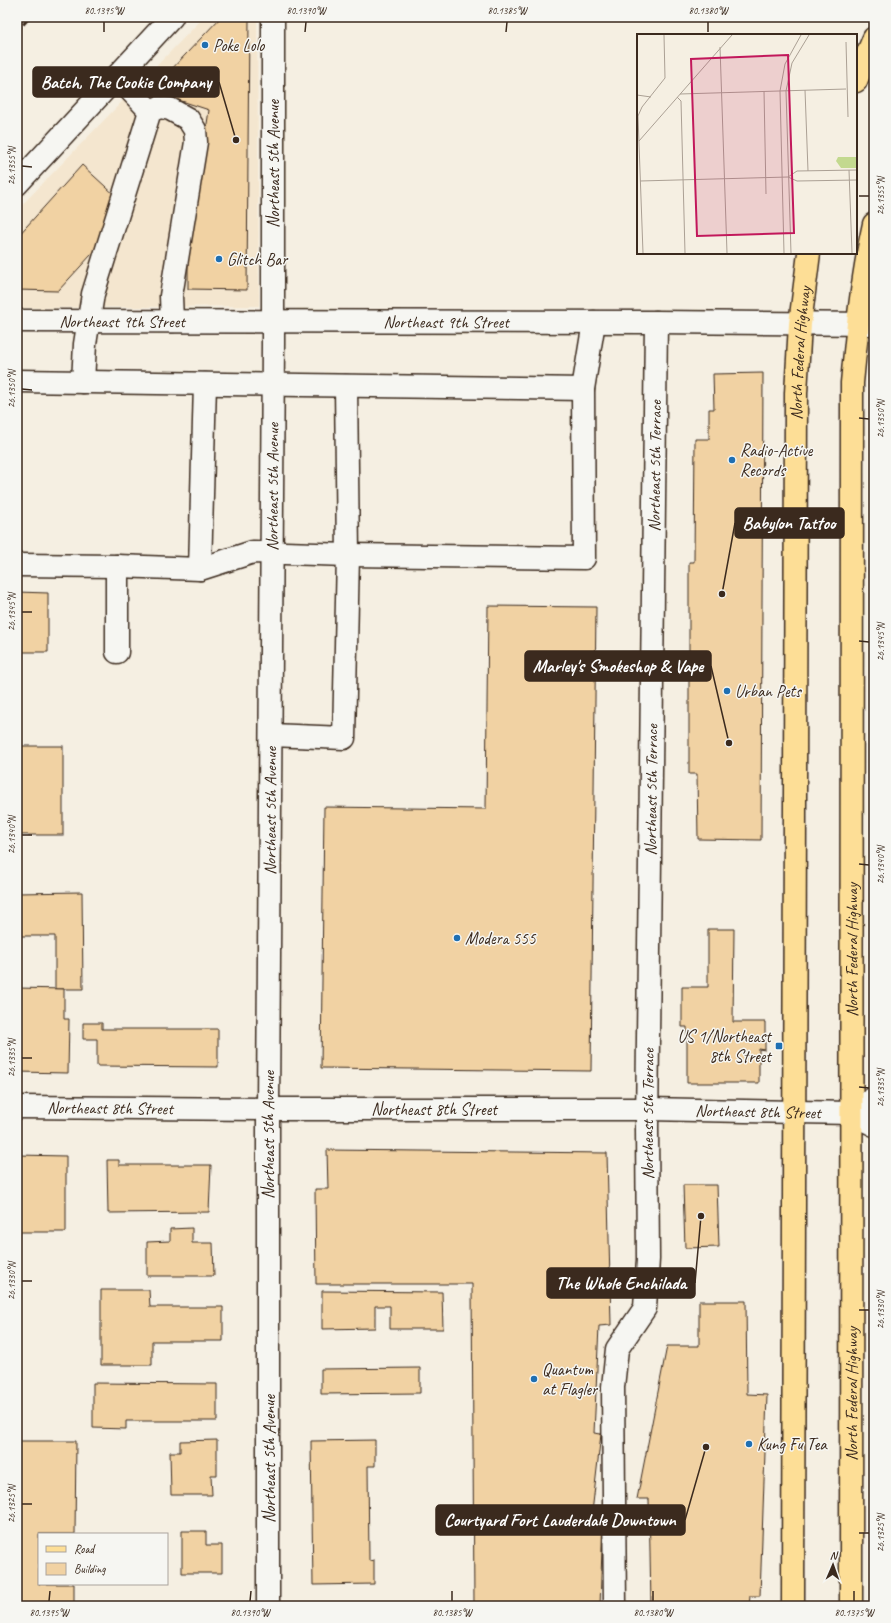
<svg xmlns="http://www.w3.org/2000/svg" width="891" height="1623" viewBox="0 0 891 1623" font-family="Caveat,sans-serif">
<style>
.built{fill:#f4e6cf}
.building{fill:#f1d2a3;stroke:#3b2a1e}
.lines{fill:none;stroke-linecap:round;stroke-linejoin:round}
.minor-casing{stroke:#3b2a1e;stroke-width:25}
.major-casing{stroke:#3b2a1e;stroke-width:25}
.minor{stroke:#f6f6f2;stroke-width:22}
.major{stroke:#fdde96;stroke-width:22}
.rail{stroke:#3b2a1e;stroke-width:3;stroke-dasharray:6 3;stroke-linecap:butt}
.ticks{fill:none;stroke:#3b2a1e;stroke-width:1.5}
.poi-dot{fill:#1f6fb2;stroke:#f6f6f2;stroke-width:1.5}
.labels{text-anchor:middle;stroke-width:3;stroke-linejoin:round;paint-order:stroke}
.poi-label{font-size:17px;fill:#3b2a1e;stroke:#f6f6f2;text-anchor:start}
.street-label{font-size:17px;fill:#3b2a1e;stroke:#f6f6f2}
.inset-road{fill:none;stroke:#aba094;stroke-width:1}
.view{fill:#c2185b;fill-opacity:0.15;stroke:#c2185b;stroke-width:2}
.inset-edge{fill:none;stroke:#3b2a1e;stroke-width:2}
.leader{fill:none;stroke:#3b2a1e;stroke-width:1.5}
.callout-dot{fill:#3b2a1e;stroke:#f6f6f2;stroke-width:1.5}
.callout{fill:#3b2a1e;stroke:#3b2a1e;stroke-width:1.5}
.callout-label{font-size:18px;text-anchor:middle;font-weight:bold;fill:#fff}
.neatline{fill:none;stroke:#3b2a1e;stroke-width:1.5}
.ticks-label{font-size:10px;text-anchor:middle;fill:#3b2a1e}
</style>
<rect width="100%" height="100%" fill="#f5efe2"/>
<filter id="ink" filterUnits="userSpaceOnUse"><feTurbulence type="fractalNoise" baseFrequency=".025" numOctaves="2"/><feDisplacementMap in="SourceGraphic" scale="8" xChannelSelector="R" yChannelSelector="G"/><feConvolveMatrix kernelMatrix="1 2 1 2 8 2 1 2 1" color-interpolation-filters="sRGB"/></filter>
<g filter="url(#ink)">
<!-- built -->
<polygon class="built" points="204,17 257,17 259,306 17,308 17,210"/>
<!-- building -->
<g class="building">
<polygon points="221,17 249,17 247,290 188,289 188,256 209,110 151,91"/>
<polygon points="82,165 118,198 102,243 58,291 17,290 17,237"/>
<polygon points="763,373 761,840 698,839 697,774 689,774 689,562 694,562 695,439 709,439 709,409 714,409 713,374"/>
<polygon points="17,592 48,593 48,652 17,652"/>
<polygon points="488,606 596,607 591,1071 321,1068 324,807 486,809"/>
<rect x="17" y="746" width="46" height="89"/>
<polygon points="82,892 83,989 55,989 55,936 17,936 17,893"/>
<polygon points="708,929 734,929 733,1022 765,1022 765,1050 759,1049 759,1083 687,1083 687,1027 682,1027 682,987 708,987"/>
<polygon points="17,988 64,989 64,1019 69,1019 68,1073 17,1072"/>
<polygon points="83,1023 102,1023 102,1029 218,1029 218,1067 97,1066 97,1039 83,1039"/>
<polygon points="327,1150 607,1153 611,1325 599,1326 594,1433 601,1434 591,1521 603,1520 600,1606 474,1606 472,1284 316,1284 315,1189 328,1189"/>
<polygon points="18,1155 66,1156 66,1232 17,1232"/>
<polygon points="107,1160 119,1160 119,1165 211,1165 209,1212 108,1213"/>
<polygon points="683,1185 717,1185 719,1247 685,1248"/>
<polygon points="192,1228 192,1243 213,1243 214,1276 147,1276 147,1242 170,1241 170,1229"/>
<polygon points="101,1290 149,1290 150,1307 223,1307 223,1341 152,1341 152,1365 101,1365"/>
<polygon points="322,1291 442,1292 443,1329 390,1329 390,1306 375,1306 375,1328 322,1329"/>
<polygon points="699,1301 746,1301 747,1394 767,1395 760,1596 750,1596 749,1606 651,1605 649,1499 637,1499 667,1346 699,1346"/>
<polygon points="420,1368 420,1393 321,1394 321,1369"/>
<polygon points="93,1383 217,1384 217,1421 126,1421 126,1429 93,1428"/>
<polygon points="217,1440 217,1475 211,1475 212,1495 171,1495 170,1452 180,1452 180,1441"/>
<polygon points="375,1440 375,1466 368,1466 369,1561 374,1560 374,1584 313,1585 311,1441"/>
<polygon points="17,1441 76,1441 75,1534 39,1534 39,1584 74,1584 74,1606 17,1606"/>
<polygon points="182,1531 206,1531 206,1545 222,1545 222,1573 182,1573"/>
<rect x="96" y="1604" width="121" height="2"/>
</g>
<g class="lines">
<!-- minor casing -->
<g class="minor-casing">
<g id="minor">
<polyline points="117,76 150,111"/>
<polyline points="17,184 172,17"/>
<path id="s1" d="M17 321 656 322 874 324"/>
<polyline points="17,381 583,389 594,322"/>
<polyline points="83,382 85,344 93,294 150,111 160,107 170,109 188,119 195,130 196,142 171,296 172,321"/>
<polyline points="17,565 117,566 200,569 253,552 348,555 584,558 583,389"/>
<polyline points="200,569 205,384"/>
<polyline points="117,652 117,566"/>
<polyline points="271,735 344,738 348,555 346,386"/>
<path id="s2" d="M17 1107 268 1109H648L851 1113 874 1125"/>
<polyline points="851,1113 874,1098"/>
<path id="s3" d="M268 1606V1109L273 344V17"/>
<path id="s4" d="M615 1606 613 1387 617 1349 645 1308 648 1259 647 1128 656 322"/>
</g>
</g>
<!-- major casing -->
<g class="major-casing">
<g id="major">
<polyline points="856,81 874,38"/>
<path id="s5" d="M793 1606 796 393 800 324 809 253"/>
<path id="s6" d="M851 1606 852 383C857 330 862 277 874 224"/>
</g>
</g>
<!-- minor -->
<use href="#minor" class="minor"/>
<!-- major -->
<use href="#major" class="major"/>
<!-- rail -->
<polyline class="rail" points="17,31 30,17"/>
</g>
</g>
<!-- ticks -->
<path class="ticks" d="M104 32V22M305 32 306 22M506 32 507 22M708 32V22M22 166 32 167M859 196H869M22 389 32 390M859 418 869 419M22 612H32M859 641 869 642M22 835H32M859 864 869 865M22 1058H32M859 1087 869 1088M22 1281H32M859 1310H869M22 1504H32M859 1533H869M49 1601 50 1591M250 1601 251 1591M452 1601V1591M653 1601V1591M854 1601V1591"/>
<!-- markers -->
<g class="poi-dot">
<circle cx="205" cy="45" r="4"/>
<circle cx="219" cy="259" r="4"/>
<circle cx="732" cy="460" r="4"/>
<circle cx="727" cy="691" r="4"/>
<circle cx="457" cy="938" r="4"/>
<rect x="775" y="1042" width="8" height="8" rx="2"/>
<circle cx="534" cy="1379" r="4"/>
<circle cx="749" cy="1444" r="4"/>
</g>
<g class="labels">
<!-- poi labels -->
<g class="poi-label">
<text x="213" y="51">Poke Lolo</text>
<text x="227" y="265">Glitch Bar</text>
<text x="740" y="456">Radio-Active<tspan x="740" dy="20">Records</tspan></text>
<text x="735" y="697">Urban Pets</text>
<text x="465" y="944">Modera 555</text>
<text x="771" y="1042" text-anchor="end">US 1/Northeast<tspan x="771" dy="20">8th Street</tspan></text>
<text x="542" y="1375">Quantum<tspan x="542" dy="20">at Flagler</tspan></text>
<text x="757" y="1450">Kung Fu Tea</text>
</g>
<!-- street labels -->
<g class="street-label">
<text transform="translate(273 164) rotate(-90)" y="6">Northeast 5th Avenue</text>
<text dy="6" stroke="none"><textPath href="#s1" startOffset="105">Northeast 9th Street</textPath></text>
<text dy="6" stroke="none"><textPath href="#s1" startOffset="429">Northeast 9th Street</textPath></text>
<text dy="6" stroke="none"><textPath href="#s5" startOffset="1253">North Federal Highway</textPath></text>
<text dy="6" stroke="none"><textPath href="#s4" startOffset="1149">Northeast 5th Terrace</textPath></text>
<text dy="6" stroke="none"><textPath href="#s3" startOffset="1119">Northeast 5th Avenue</textPath></text>
<text dy="6" stroke="none"><textPath href="#s4" startOffset="825">Northeast 5th Terrace</textPath></text>
<text dy="6" stroke="none"><textPath href="#s3" startOffset="795">Northeast 5th Avenue</textPath></text>
<text dy="6" stroke="none"><textPath href="#s6" startOffset="656">North Federal Highway</textPath></text>
<text dy="6" stroke="none"><textPath href="#s2" startOffset="93">Northeast 8th Street</textPath></text>
<text dy="6" stroke="none"><textPath href="#s2" startOffset="417">Northeast 8th Street</textPath></text>
<text dy="6" stroke="none"><textPath href="#s2" startOffset="741">Northeast 8th Street</textPath></text>
<text dy="6" stroke="none"><textPath href="#s4" startOffset="501">Northeast 5th Terrace</textPath></text>
<text dy="6" stroke="none"><textPath href="#s3" startOffset="471">Northeast 5th Avenue</textPath></text>
<text dy="6" stroke="none"><textPath href="#s6" startOffset="212">North Federal Highway</textPath></text>
<text transform="translate(269 1459) rotate(-90)" y="6">Northeast 5th Avenue</text>
</g>
</g>
<!-- overview -->
<g transform="translate(637 34)">
<rect width="220" height="220" fill="#f5efe2"/>
<path d="M201 123H220V134H204L199 127Z" fill="#c3d98f"/>
<path class="inset-road" d="M209 8 211 83M83 13 90 219M168 56 171 137M127 57 129 160M43 60 209 55M0 61 14 63M40 63 44 67 48 219M2 107 95 1M212 136 215 219M151 143 160 137 220 136M3 147 151 143 160 147 220 146M6 219 1 82 5 73 28 44 27 1M147 219 143 57 148 30 164 1M154 219 149 57 155 29 172 1"/>
<path class="view" d="M151 21 157 199 60 202 54 25Z"/>
<rect width="220" height="220" class="inset-edge"/>
</g>
<!-- callouts -->
<path class="leader" d="M236 140L219 82M722 594L735 523M729 743L711 666M701 1216L695 1283M706 1447L685 1520"/>
<g class="callout-dot">
<circle cx="236" cy="140" r="4"/>
<circle cx="722" cy="594" r="4"/>
<circle cx="729" cy="743" r="4"/>
<circle cx="701" cy="1216" r="4"/>
<circle cx="706" cy="1447" r="4"/>
</g>
<g class="callout">
<rect x="33" y="67" width="186" height="30" rx="4"/>
<rect x="735" y="508" width="109" height="30" rx="4"/>
<rect x="525" y="651" width="186" height="30" rx="4"/>
<rect x="547" y="1268" width="148" height="30" rx="4"/>
<rect x="436" y="1505" width="249" height="30" rx="4"/>
</g>
<g class="callout-label">
<text x="126" y="88">Batch, The Cookie Company</text>
<text x="789" y="529">Babylon Tattoo</text>
<text x="618" y="672">Marley's Smokeshop &amp; Vape</text>
<text x="621" y="1289">The Whole Enchilada</text>
<text x="560" y="1526">Courtyard Fort Lauderdale Downtown</text>
</g>
<!-- margin -->
<rect width="891" height="1623" fill="none" stroke="#f6f6f2" stroke-width="44"/>
<!-- legend -->
<rect x="38" y="1533" width="130" height="52" fill="#f6f6f2" stroke="#aba49d"/>
<rect x="46" y="1546" width="20" height="6" fill="#fdde96" stroke="#aba49d"/>
<text x="74" y="1553" font-size="12" fill="#3b2a1e">Road</text>
<rect x="46" y="1563" width="20" height="12" fill="#f1d2a3" stroke="#aba49d"/>
<text x="74" y="1573" font-size="12" fill="#3b2a1e">Building</text>
<!-- north arrow -->
<g transform="translate(833 1565) rotate(2)" stroke="#f6f6f2" stroke-width="3" paint-order="stroke">
<path d="M0-3L7 15L0 10L-7 15Z" fill="#3b2a1e"/>
<text y="-6" font-size="11" font-weight="bold" text-anchor="middle" fill="#3b2a1e">N</text>
</g>
<rect x="22" y="22" width="847" height="1579" class="neatline"/>
<g class="ticks-label">
<text x="104" y="14">80.1395°W</text>
<text x="306" y="14">80.1390°W</text>
<text x="507" y="14">80.1385°W</text>
<text x="708" y="14">80.1380°W</text>
<text transform="translate(11 166) rotate(-90)" y="4">26.1355°N</text>
<text transform="translate(880 196) rotate(-90)" y="4">26.1355°N</text>
<text transform="translate(11 389) rotate(-90)" y="4">26.1350°N</text>
<text transform="translate(880 419) rotate(-90)" y="4">26.1350°N</text>
<text transform="translate(11 612) rotate(-90)" y="4">26.1345°N</text>
<text transform="translate(880 642) rotate(-90)" y="4">26.1345°N</text>
<text transform="translate(11 835) rotate(-90)" y="4">26.1340°N</text>
<text transform="translate(880 865) rotate(-90)" y="4">26.1340°N</text>
<text transform="translate(11 1058) rotate(-90)" y="4">26.1335°N</text>
<text transform="translate(880 1088) rotate(-90)" y="4">26.1335°N</text>
<text transform="translate(11 1281) rotate(-90)" y="4">26.1330°N</text>
<text transform="translate(880 1310) rotate(-90)" y="4">26.1330°N</text>
<text transform="translate(11 1504) rotate(-90)" y="4">26.1325°N</text>
<text transform="translate(880 1533) rotate(-90)" y="4">26.1325°N</text>
<text x="49" y="1616">80.1395°W</text>
<text x="250" y="1616">80.1390°W</text>
<text x="452" y="1616">80.1385°W</text>
<text x="653" y="1616">80.1380°W</text>
<text x="854" y="1616">80.1375°W</text>
</g>
</svg>
